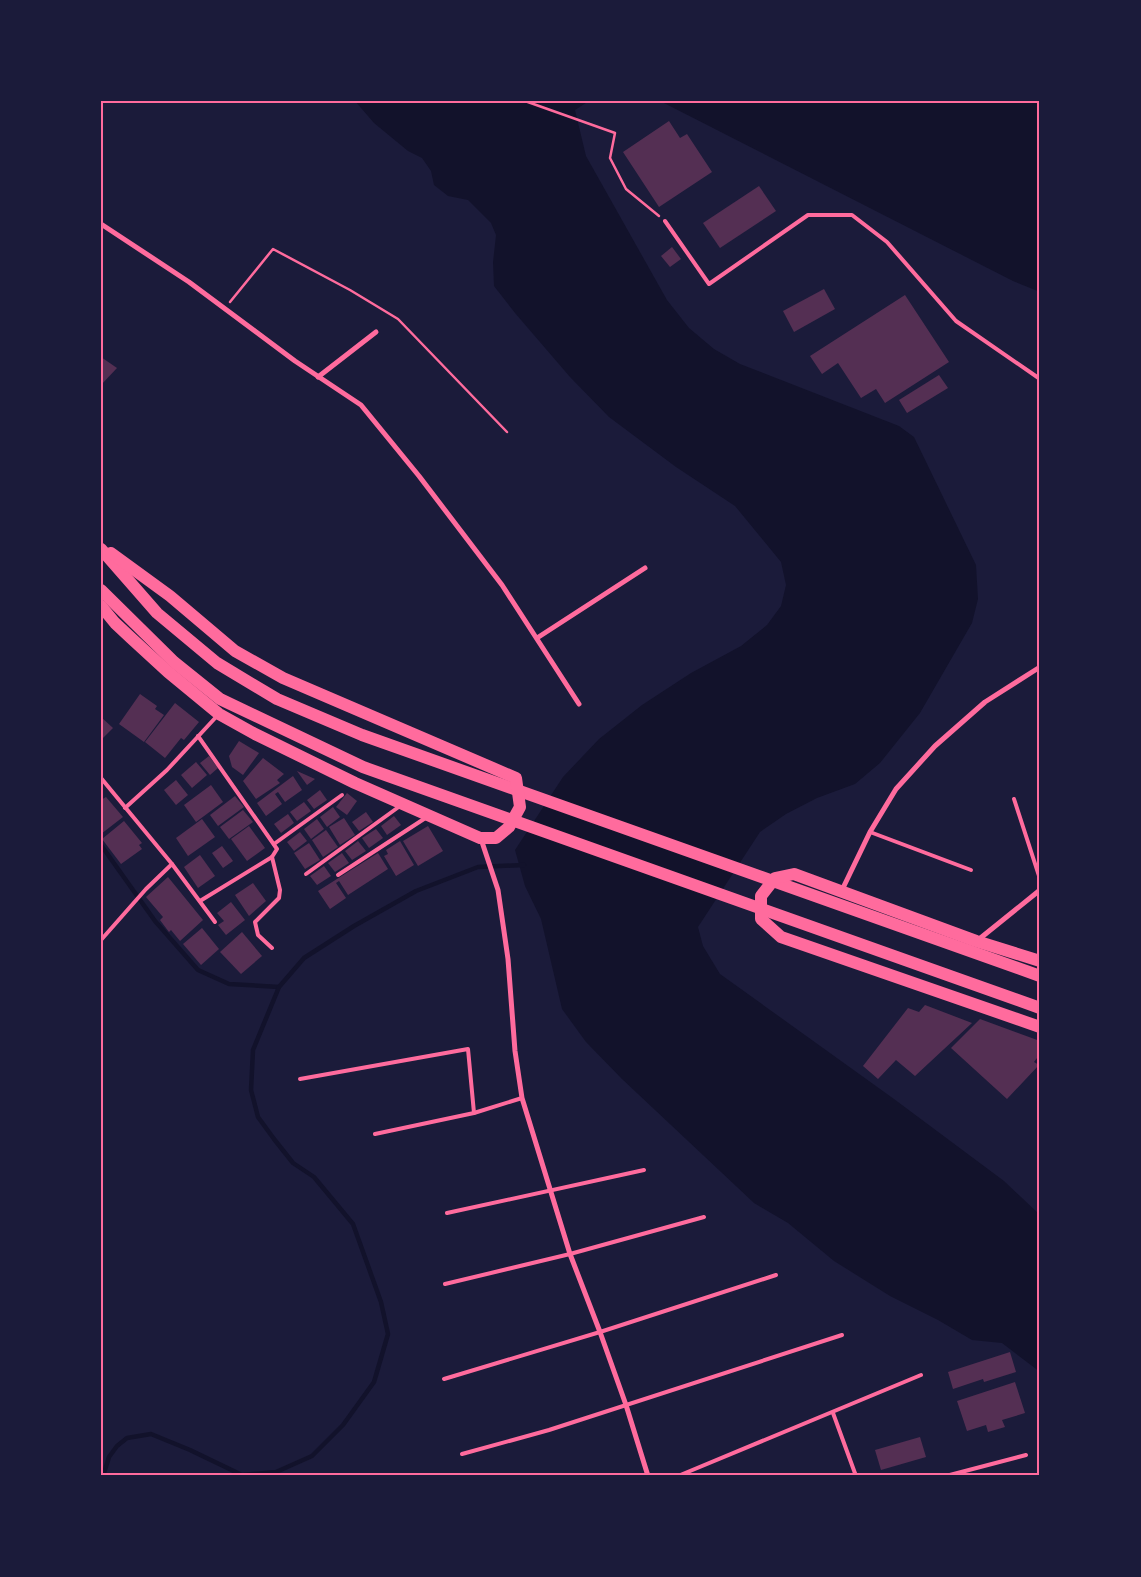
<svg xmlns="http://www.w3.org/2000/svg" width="1141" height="1577" viewBox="0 0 1141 1577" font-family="Raleway,sans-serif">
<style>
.water{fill:#12122b}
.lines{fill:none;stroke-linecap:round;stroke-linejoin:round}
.stream{stroke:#12122b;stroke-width:4.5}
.building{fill:#542f53}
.path{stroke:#ff6b9d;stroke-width:2.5}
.service{stroke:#ff6b9d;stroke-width:4}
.minor{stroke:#ff6b9d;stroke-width:5}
.primary{stroke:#ff6b9d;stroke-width:12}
.neatline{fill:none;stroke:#ff6b9d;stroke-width:2}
</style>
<rect width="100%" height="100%" fill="#1b1b3a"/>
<!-- water -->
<g class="water">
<polygon points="355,101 589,101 575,110 586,156 667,300 689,328 714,349 740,364 899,426 914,437 976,565 978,599 972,623 920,713 880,763 855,784 817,798 786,814 760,832 698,927 703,946 720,974 894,1099 1004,1181 1040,1215 1040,1372 1002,1343 972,1340 938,1320 890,1296 834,1261 788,1223 754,1203 622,1079 586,1042 562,1009 541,919 525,886 515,850 563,777 599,739 642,705 691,673 741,646 767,625 781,606 786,585 781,562 735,506 676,467 609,417 570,377 515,313 494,286 493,262 496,235 491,223 468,200 448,196 434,185 431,171 422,158 408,151 374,123"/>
<polygon points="646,101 1040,101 1040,292 1013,281 662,102"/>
</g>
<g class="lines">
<!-- stream -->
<g class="stream">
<polyline points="101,845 155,921 198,970 229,984 279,987"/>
<polyline points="103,1476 109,1457 117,1446 127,1438 151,1434 190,1450 242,1475 276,1472 312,1456 343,1425 374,1382 388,1334 381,1302 353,1224 314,1177 293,1163 274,1139 258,1117 251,1090 253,1050 279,987 304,958 354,926 416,891 478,867 524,865"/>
</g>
</g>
<!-- building -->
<g class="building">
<polygon points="669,121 680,138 687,134 712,172 659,207 623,152"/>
<polygon points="759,186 776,211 720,248 703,223"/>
<polygon points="672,247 681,259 670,267 661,256"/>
<polygon points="824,289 835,309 794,332 783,311"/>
<polygon points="905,295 949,362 885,403 876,389 861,398 838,363 822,374 810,356"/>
<polygon points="101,357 117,368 101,385"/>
<polygon points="939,375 948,388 907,413 899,400"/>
<polygon points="140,694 157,706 155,709 164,715 144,742 119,724"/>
<polygon points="175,703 199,722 184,740 181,738 165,758 145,742"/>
<polygon points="101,717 113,728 101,740"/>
<polygon points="239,741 259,753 243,775 232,767 229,756"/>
<polygon points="209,756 218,768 210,775 200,763"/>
<polygon points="263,758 284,774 277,780 280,783 256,799 243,781"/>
<polygon points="196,762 207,775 192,788 181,775"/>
<polygon points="297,771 315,779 307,785"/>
<polygon points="293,776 302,790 285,802 278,792 275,794 282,804 266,816 257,803"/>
<polygon points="176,780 188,795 176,805 164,790"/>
<polygon points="211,785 223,802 196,822 184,805"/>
<polygon points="320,790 327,800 314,809 307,800"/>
<polygon points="347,793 357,801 347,815 336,807"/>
<polygon points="235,796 244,807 218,826 210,815"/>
<polygon points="106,797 123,817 101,834 101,800"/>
<polygon points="304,802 311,811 297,821 290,812"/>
<polygon points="333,807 340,817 327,827 320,817"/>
<polygon points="243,810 253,822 229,839 220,827"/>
<polygon points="366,812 373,822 359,831 352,822"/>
<polygon points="288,814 294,823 281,833 274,824"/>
<polygon points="394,816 401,825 387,835 381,826"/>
<polygon points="344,818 355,835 340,845 329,827"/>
<polygon points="202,819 215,837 188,856 176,838"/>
<polygon points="317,819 324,829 311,839 304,829"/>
<polygon points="124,821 142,843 139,845 142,849 121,864 102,839"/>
<polygon points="249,826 265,848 247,861 231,839"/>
<polygon points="428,826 443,851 418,866 403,841"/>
<polygon points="376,829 383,838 369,848 362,838"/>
<polygon points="326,830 338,847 323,857 312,840"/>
<polygon points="300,832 307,841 294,851 287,842"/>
<polygon points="358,841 366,851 352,860 345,851"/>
<polygon points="400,841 414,865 396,876 384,856 388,854 386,850"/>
<polygon points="309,843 320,860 305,869 294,853"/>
<polygon points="222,846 233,861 223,868 212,853"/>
<polygon points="342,853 349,863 335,872 328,863"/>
<polygon points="378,853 388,869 348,895 339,881 336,883 346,898 330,909 318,891"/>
<polygon points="200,855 215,876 198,888 184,867"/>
<polygon points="324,866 331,876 317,885 310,876"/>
<polygon points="168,877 203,920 180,941 171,930 169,932 160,920 163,917 146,897"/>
<polygon points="253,883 266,901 249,916 235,895"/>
<polygon points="231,902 245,920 226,935 218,925 224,921 217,913"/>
<polygon points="202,928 219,949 201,965 183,944"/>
<polygon points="242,932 262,956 241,974 220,952"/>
<polygon points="925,1005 972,1023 915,1076 896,1060 878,1079 863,1066 908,1008 919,1012"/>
<polygon points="980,1019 1040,1041 1040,1054 1034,1062 1039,1065 1007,1099 951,1048"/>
<polygon points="1010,1352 1016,1372 984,1382 983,1379 953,1389 948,1372"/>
<polygon points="1015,1382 1025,1413 1002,1420 1005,1427 988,1432 986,1425 967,1431 957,1401"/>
<polygon points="920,1437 926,1457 881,1470 875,1450"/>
</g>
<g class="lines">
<!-- path -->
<g class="path">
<polyline points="525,101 615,133 610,158 626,189 659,216"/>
<polyline points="230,302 273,249 350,290 398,319 507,432"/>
</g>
<!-- service -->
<g class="service">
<polyline points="665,221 709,284 808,215 852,215 887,242 956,321 1040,379"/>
<polyline points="198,736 277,849 272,857 200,901"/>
<polyline points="101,778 172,864 215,922"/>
<polyline points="1014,799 1040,879"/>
<polyline points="125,808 167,770 217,716"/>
<polyline points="870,832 971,870"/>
<polyline points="274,844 342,795"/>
<polyline points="306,874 400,806"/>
<polyline points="338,875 427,817"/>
<polyline points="101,940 146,889 172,864"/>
<polyline points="272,948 258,935 255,922 279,898 280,890 272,857"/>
<polyline points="300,1079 468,1049 474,1113"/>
<polyline points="375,1134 474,1113 522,1098"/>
<polyline points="447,1213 644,1170"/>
<polyline points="445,1284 570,1254 704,1217"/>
<polyline points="444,1379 600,1332 776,1275"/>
<polyline points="833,1413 856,1476"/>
<polyline points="462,1454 549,1430 842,1335"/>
<polyline points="678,1476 921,1375"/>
<polyline points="946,1476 1026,1455"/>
</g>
<!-- minor -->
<g class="minor">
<polyline points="101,224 189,282 295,361 361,405 419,476 502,585 579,704"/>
<polyline points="318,377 376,332"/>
<polyline points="537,638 645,568"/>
<polyline points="481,839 498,890 508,959 515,1051 522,1098 570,1254 600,1332 626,1405 648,1476"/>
<polyline points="842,890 870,832 896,789 935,746 985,702 1040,667"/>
<polyline points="978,940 1040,890"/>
</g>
<!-- primary -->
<g class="primary">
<polyline points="101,549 157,613 217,663 277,699 362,735 1040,976"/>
<polyline points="101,590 174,662 220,699 363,767 1040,1008"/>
<polyline points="101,606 115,623 131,638 168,672 219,714 255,734 355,783 480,838 496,838 509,827 520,807 516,778 283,678 235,651 170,596 111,553"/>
<polyline points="1040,961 976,941 794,874 775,878 761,896 761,919 781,937 1040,1027"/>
</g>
</g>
<!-- border -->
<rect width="1141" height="1577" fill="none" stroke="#1b1b3a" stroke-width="205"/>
<rect x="102" y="102" width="936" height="1372" class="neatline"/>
</svg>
